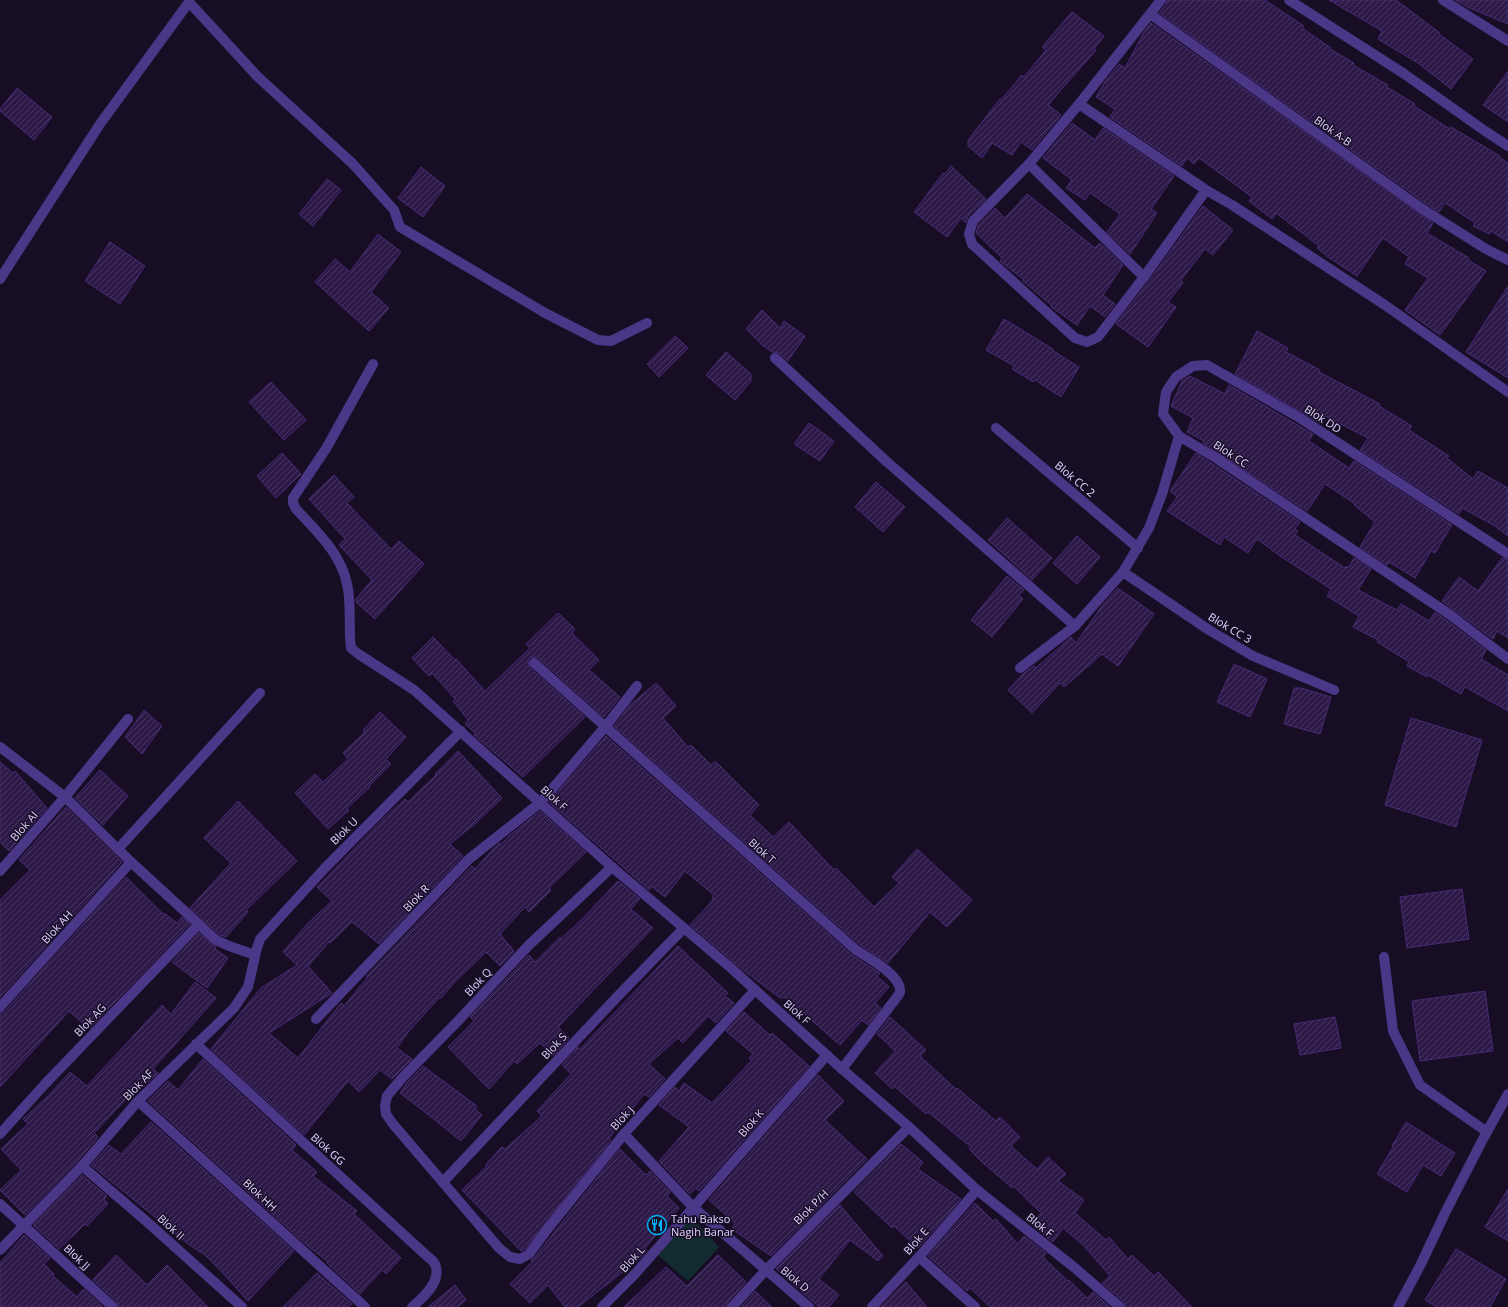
<svg xmlns="http://www.w3.org/2000/svg" width="1508" height="1307" viewBox="0 0 1508 1307" font-family="'Open Sans',sans-serif">
<style>
.green{fill:#112b30}
.building{fill:url(#building-hatch);stroke:#482a75}
.lines{fill:none;stroke-linecap:round;stroke-linejoin:round}
.street{stroke:#4a3787;stroke-width:10}
.labels{text-anchor:middle;stroke-width:3;stroke-linejoin:round;paint-order:stroke}
.street-label{font-size:11px;fill:#e1d3ff;stroke:#170e26}
.poi-label{font-size:11px;fill:#e1d3ff;stroke:#170e26;text-anchor:start}
</style>
<defs>
<pattern id="building-hatch" width="6" height="6" patternUnits="userSpaceOnUse"><rect width="6" height="6" fill="#2c1948"/><path d="M-1 1l2-2M0 6l6-6M5 7l2-2" fill="none" stroke="#4a3a63"/></pattern>
</defs>
<rect width="100%" height="100%" fill="#170e26"/>
<!-- green -->
<polygon class="green" points="691,1217 719,1247 688,1281 658,1255"/>
<!-- building -->
<g class="building">
<polygon points="1167,0 1265,0 1304,26 1302,28 1331,48 1330,49 1354,63 1353,65 1388,85 1387,87 1415,104 1414,106 1450,129 1451,127 1500,156 1499,157 1508,163 1508,242 1491,231 1489,234 1473,226 1475,223 1445,203 1439,212 1428,205 1159,13 1166,4"/>
<polygon points="1329,0 1396,0 1440,33 1439,34 1473,59 1451,89 1418,63 1378,39 1382,31"/>
<polygon points="1455,0 1508,0 1508,24 1467,7"/>
<polygon points="1072,12 1104,36 1094,49 1096,50 1048,105 1061,115 1032,150 1021,142 1012,155 992,143 982,158 968,146 968,140 1000,99 1001,100 1022,75 1024,77 1046,50 1042,47"/>
<polygon points="1151,23 1433,223 1427,233 1469,258 1468,260 1486,271 1440,335 1405,310 1428,278 1405,264 1409,257 1383,238 1357,276 1328,257 1317,248 1319,246 1276,213 1272,219 1249,201 1252,197 1199,158 1194,164 1187,158 1182,166 1110,117 1115,109 1096,97 1106,80 1119,64 1125,68 1144,32"/>
<polygon points="1508,71 1508,122 1483,105"/>
<polygon points="17,88 52,117 34,140 0,111 0,109"/>
<polygon points="1072,123 1095,140 1103,128 1174,176 1151,209 1157,213 1130,254 1107,232 1120,214 1090,193 1085,200 1066,188 1072,180 1043,158"/>
<polygon points="951,166 986,199 968,216 966,223 961,218 947,237 914,212 943,173 945,174"/>
<polygon points="421,167 445,186 423,217 398,198"/>
<polygon points="327,179 341,190 313,226 299,214"/>
<polygon points="1027,194 1095,248 1100,243 1123,265 1103,295 1115,304 1105,317 1090,306 1077,325 1051,307 1052,306 1023,281 1024,280 1000,261 1002,258 976,233 979,224 995,208 1005,218"/>
<polygon points="1203,206 1233,230 1213,255 1205,249 1181,280 1183,283 1168,302 1176,307 1148,347 1116,324 1149,281"/>
<polygon points="378,234 401,252 371,292 389,308 369,331 315,282 335,259 350,272"/>
<polygon points="110,242 145,266 120,304 85,281"/>
<polygon points="1508,286 1508,378 1466,352"/>
<polygon points="762,310 780,328 784,321 805,336 788,361 779,353 772,352 761,344 746,329"/>
<polygon points="1004,319 1053,349 1052,350 1079,367 1061,397 1035,380 1033,382 1012,369 1014,366 986,350"/>
<polygon points="1257,331 1288,348 1286,352 1320,370 1319,372 1380,404 1379,406 1412,426 1409,430 1449,456 1447,458 1473,479 1478,471 1508,488 1508,536 1495,526 1462,508 1459,514 1360,450 1368,438 1325,416 1320,423 1235,374"/>
<polygon points="675,336 688,348 659,377 647,364"/>
<polygon points="726,352 751,374 751,381 735,400 706,375"/>
<polygon points="1190,376 1225,394 1229,385 1313,434 1309,441 1349,468 1354,461 1452,525 1435,553 1431,551 1415,578 1389,562 1387,565 1360,547 1375,522 1354,505 1355,504 1325,484 1307,511 1203,443 1204,441 1187,432 1193,418 1171,406 1182,381"/>
<polygon points="271,382 306,420 284,440 249,402"/>
<polygon points="809,423 834,441 820,461 794,444"/>
<polygon points="282,453 301,474 276,498 257,476"/>
<polygon points="1196,453 1300,522 1295,529 1298,531 1295,535 1345,568 1346,566 1348,568 1354,558 1371,569 1358,590 1397,610 1401,604 1429,621 1435,612 1486,650 1481,659 1508,675 1508,711 1465,687 1461,694 1428,675 1427,677 1407,666 1409,662 1377,642 1378,640 1353,627 1359,616 1327,596 1331,589 1280,556 1257,539 1248,553 1224,537 1220,545 1167,511 1177,497 1170,491"/>
<polygon points="334,475 354,497 347,503 391,549 399,541 424,564 375,619 356,602 356,599 372,580 339,545 345,539 309,499"/>
<polygon points="876,482 905,507 883,532 855,507"/>
<polygon points="1007,518 1052,558 1032,580 988,540"/>
<polygon points="1077,536 1100,557 1077,584 1053,563"/>
<polygon points="1502,558 1508,560 1508,638 1497,631 1493,639 1442,601 1459,577 1478,591"/>
<polygon points="1007,576 1024,590 1019,595 1023,599 992,637 971,620"/>
<polygon points="1118,588 1154,614 1118,666 1102,654 1064,687 1060,683 1032,713 1008,690 1025,672 1034,666 1036,668 1071,637 1076,643 1104,603"/>
<polygon points="558,613 575,629 572,633 599,660 589,670 620,697 604,717 538,658 535,657 529,658 528,662 530,668 585,717 523,777 474,735 475,733 465,724 468,720 453,701 455,699 432,673 429,676 412,658 433,637 455,660 456,659 485,691 530,648 526,644"/>
<polygon points="1234,664 1267,679 1250,717 1217,702"/>
<polygon points="656,683 676,706 663,718 688,747 691,745 711,765 715,761 759,805 750,815 773,837 789,822 834,870 836,868 874,907 899,883 892,877 917,849 972,900 947,927 930,912 888,963 860,945 614,726 630,705"/>
<polygon points="1294,688 1301,688 1331,697 1320,734 1284,724"/>
<polygon points="144,710 162,726 142,754 125,737"/>
<polygon points="380,712 406,737 386,759 391,764 369,786 370,787 347,808 349,810 328,829 295,793 315,774 323,782 348,759 343,753 365,732 363,730"/>
<polygon points="1411,718 1482,740 1456,827 1385,805"/>
<polygon points="606,736 852,955 880,973 877,976 889,987 875,1003 881,1008 868,1025 862,1020 840,1045 786,998 780,998 743,970 690,925 714,899 712,898 714,895 685,871 665,897 652,887 649,890 549,802"/>
<polygon points="458,751 502,798 476,823 450,844 463,856 379,944 352,922 330,943 329,942 308,966 332,993 269,1033 298,1058 341,1003 344,1006 367,978 366,977 472,866 475,869 494,848 500,843 501,844 509,836 540,811 586,852 549,888 551,890 529,912 525,907 500,934 514,951 500,966 486,952 453,984 440,999 439,998 409,1031 397,1048 412,1059 392,1079 380,1070 359,1092 348,1081 304,1135 211,1049 261,988 297,965 283,952 308,923 332,901 317,887 387,815 405,799 408,802 436,775 435,774"/>
<polygon points="0,762 13,773 15,771 47,808 9,851 0,842"/>
<polygon points="100,770 128,796 103,825 75,798"/>
<polygon points="238,801 297,861 246,910 248,912 226,937 220,935 190,908 231,863 204,838"/>
<polygon points="66,807 122,862 0,997 0,900 30,870 19,860"/>
<polygon points="126,877 163,914 164,913 177,923 182,917 190,924 89,1029 69,1011 0,1087 0,1013 5,1011"/>
<polygon points="618,881 640,899 631,909 653,928 558,1027 569,1038 553,1056 540,1043 517,1064 514,1061 489,1089 448,1047 474,1021 470,1017 529,955 535,962 560,937 561,939 584,917"/>
<polygon points="1462,889 1469,939 1407,948 1400,897"/>
<polygon points="199,933 216,947 215,949 228,958 207,988 172,962"/>
<polygon points="678,946 728,993 725,996 734,1003 716,1023 708,1016 683,1043 678,1038 649,1064 665,1079 649,1097 644,1094 609,1138 611,1140 525,1249 521,1251 462,1190 487,1166 486,1164 502,1147 505,1149 542,1116 537,1111 571,1074 562,1065 578,1047 580,1049"/>
<polygon points="195,982 216,998 153,1069 158,1073 134,1095 132,1093 94,1133 98,1137 77,1162 25,1215 0,1190 21,1170 1,1149 28,1124 23,1119 47,1097 70,1072 87,1086 162,1005 171,1014"/>
<polygon points="1485,991 1493,1051 1420,1061 1412,1001"/>
<polygon points="744,1012 770,1035 772,1033 809,1066 699,1191 695,1188 690,1194 659,1161 689,1127 659,1105 675,1087 679,1091 684,1083 712,1103 752,1060 749,1058 753,1054 726,1031"/>
<polygon points="890,1017 926,1050 920,1056 956,1089 957,1088 996,1121 1000,1117 1020,1137 1011,1146 1037,1169 1048,1157 1066,1174 1058,1181 1084,1200 1075,1213 1106,1240 1109,1237 1128,1259 1132,1255 1154,1276 1158,1272 1192,1307 1126,1307 1124,1302 1102,1283 1110,1276 1083,1245 1063,1228 1053,1242 1032,1225 1041,1213 1013,1186 1012,1188 983,1163 969,1149 971,1147 928,1112 926,1114 894,1086 892,1089 875,1073 895,1051 877,1034"/>
<polygon points="1335,1017 1341,1048 1300,1055 1294,1024"/>
<polygon points="203,1059 296,1145 292,1150 317,1172 313,1176 357,1211 354,1214 401,1258 386,1274 382,1270 360,1294 327,1263 328,1262 303,1242 148,1101 168,1081 178,1090"/>
<polygon points="423,1066 477,1106 475,1109 482,1115 461,1141 430,1116 400,1093 408,1081"/>
<polygon points="818,1075 844,1101 825,1120 867,1159 771,1256 732,1229 735,1223 709,1200"/>
<polygon points="151,1122 294,1251 248,1301 218,1268 202,1252 201,1253 187,1243 91,1165 109,1145 121,1154"/>
<polygon points="1406,1122 1455,1153 1441,1176 1423,1165 1407,1192 1377,1174 1393,1147 1392,1146"/>
<polygon points="901,1144 923,1162 918,1169 961,1199 918,1248 894,1226 892,1228 854,1192"/>
<polygon points="620,1149 646,1175 650,1171 670,1192 667,1196 679,1208 645,1248 647,1250 642,1257 578,1307 565,1307 548,1285 530,1303 510,1284 532,1262 531,1260 534,1258"/>
<polygon points="82,1175 107,1196 104,1199 108,1204 87,1226 85,1224 59,1249 33,1225"/>
<polygon points="1508,1189 1508,1241 1485,1227"/>
<polygon points="975,1203 993,1221 996,1219 1018,1244 1024,1236 1046,1253 1043,1257 1068,1281 1069,1280 1087,1298 1093,1292 1110,1307 990,1307 970,1288 967,1291 928,1256"/>
<polygon points="840,1205 883,1256 878,1261 850,1240 819,1279 839,1295 829,1307 819,1307 776,1269"/>
<polygon points="24,1235 50,1258 44,1264 54,1274 53,1276 77,1297 84,1289 103,1307 0,1307 0,1263"/>
<polygon points="1456,1249 1506,1279 1490,1307 1436,1307 1425,1300"/>
<polygon points="116,1255 147,1285 167,1265 208,1307 119,1307 117,1302 93,1280"/>
<polygon points="718,1255 746,1282 727,1303 726,1307 624,1307 666,1267 687,1286"/>
<polygon points="317,1273 352,1304 349,1307 283,1307"/>
<polygon points="906,1282 927,1307 881,1307 897,1290"/>
<polygon points="455,1285 466,1300 457,1307 428,1307"/>
<polygon points="755,1291 772,1307 741,1307"/>
</g>
<g class="lines">
<!-- street -->
<g class="street">
<polyline points="1289,0 1403,73 1485,131 1508,146"/>
<polyline points="1443,0 1508,41"/>
<polyline points="1150,14 1424,210 1486,249 1508,260"/>
<polyline points="1079,104 1161,0"/>
<polyline points="1029,164 1144,277"/>
<polyline points="1206,190 1144,277 1098,337 1087,342 1075,338 972,244 969,234 973,221 1029,164 1079,104 1206,190 1232,205 1385,305 1508,392"/>
<polyline points="0,279 100,124 189,2 258,77 353,164 394,210 400,227 545,313 598,340 611,341 647,323"/>
<polyline points="775,358 886,461 1075,626"/>
<path d="M373 364 327 447 293 498V503L296 509C316 531 341 553 347 584 352 604 348 627 351 648L357 653 414 690 612 867 731 968 842 1069 909 1127 977 1190 1075 1268 1120 1307"/>
<polyline points="996,428 1138,548"/>
<polyline points="1508,554 1300,418 1207,365 1193,366 1176,377 1166,392 1163,414 1179,436 1216,458 1449,614 1508,659"/>
<polyline points="1123,572 1209,630 1253,656 1334,690"/>
<path d="M534 663 856 950C867 957 902 975 900 992 900 994 898 995 897 997L842 1069"/>
<polyline points="1020,668 1075,626 1123,572 1149,528 1162,494 1179,436"/>
<polyline points="0,747 65,797 131,862 216,940 229,946 255,955"/>
<polyline points="118,849 260,693"/>
<polyline points="612,867 529,945 456,1023 403,1077 387,1096 385,1106 386,1114 393,1124 499,1248 510,1257 520,1259 529,1254 546,1231 624,1134 755,990"/>
<polyline points="0,871 65,797 128,719"/>
<polyline points="1384,957 1393,1031 1420,1085 1487,1132"/>
<polyline points="0,1007 131,862"/>
<polyline points="316,1019 469,859 541,802 605,727 637,686"/>
<path d="M196 1044 428 1257C431 1259 435 1263 436 1267 440 1283 423 1298 412 1307"/>
<polyline points="138,1101 365,1307"/>
<polyline points="0,1134 45,1084 199,924"/>
<polyline points="624,1134 693,1207 809,1307"/>
<polyline points="82,1166 146,1221 242,1307"/>
<polyline points="443,1182 616,998 684,928"/>
<polyline points="0,1204 113,1307"/>
<polyline points="0,1250 82,1166 138,1101 234,1008 248,987 257,948 260,939 324,869 461,731"/>
<polyline points="919,1257 975,1307"/>
<polyline points="602,1307 635,1274 827,1055"/>
<polyline points="732,1307 766,1270 909,1127"/>
<polyline points="872,1307 919,1257 977,1190"/>
<polyline points="1398,1307 1421,1264 1445,1213 1483,1139 1508,1094"/>
</g>
</g>
<!-- icons -->
<defs>
<g id="restaurant-ring" transform="scale(1)"><circle r="9.5" fill="#170e26" stroke="#00b1fe" stroke-width="1.5"/><path d="M-5-6h1v4h1v-4h1v4h1v-4h1v5L-1.5 .5V6h-2V.5L-5-1ZM5-6V6H3V1.5H1.5Q1.5-4 5-6Z" fill="#00b1fe"/></g>
</defs>
<g fill-rule="evenodd">
<use href="#restaurant-ring" x="657" y="1225"/>
</g>
<g class="labels">
<!-- street labels -->
<g class="street-label">
<text transform="translate(1333 131) rotate(36)" y="4">Blok A-B</text>
<text transform="translate(1323 419) rotate(33)" y="4">Blok DD</text>
<text transform="translate(1231 454) rotate(33)" y="4">Blok CC</text>
<text transform="translate(1075 479) rotate(40)" y="4">Blok CC 2</text>
<text transform="translate(1230 628) rotate(31)" y="4">Blok CC 3</text>
<text transform="translate(554 798) rotate(42)" y="4">Blok F</text>
<text transform="translate(24 826) rotate(-49)" y="4">Blok AI</text>
<text transform="translate(344 831) rotate(-45)" y="4">Blok U</text>
<text transform="translate(762 851) rotate(42)" y="4">Blok T</text>
<text transform="translate(416 898) rotate(-47)" y="4">Blok R</text>
<text transform="translate(57 927) rotate(-48)" y="4">Blok AH</text>
<text transform="translate(478 982) rotate(-47)" y="4">Blok Q</text>
<text transform="translate(797 1012) rotate(42)" y="4">Blok F</text>
<text transform="translate(90 1020) rotate(-46)" y="4">Blok AG</text>
<text transform="translate(554 1046) rotate(-47)" y="4">Blok S</text>
<text transform="translate(138 1085) rotate(-46)" y="4">Blok AF</text>
<text transform="translate(622 1118) rotate(-48)" y="4">Blok J</text>
<text transform="translate(751 1123) rotate(-49)" y="4">Blok K</text>
<text transform="translate(328 1149) rotate(42)" y="4">Blok GG</text>
<text transform="translate(260 1195) rotate(43)" y="4">Blok HH</text>
<text transform="translate(811 1207) rotate(-45)" y="4">Blok P/H</text>
<text transform="translate(1040 1225) rotate(39)" y="4">Blok F</text>
<text transform="translate(171 1227) rotate(42)" y="4">Blok II</text>
<text transform="translate(916 1241) rotate(-49)" y="4">Blok E</text>
<text transform="translate(77 1257) rotate(43)" y="4">Blok JJ</text>
<text transform="translate(632 1259) rotate(-48)" y="4">Blok L</text>
<text transform="translate(795 1279) rotate(40)" y="4">Blok D</text>
</g>
<!-- poi labels -->
<g class="poi-label">
<text x="671" y="1223">Tahu Bakso<tspan x="671" dy="13">Nagih Banar</tspan></text>
</g>
</g>
</svg>
